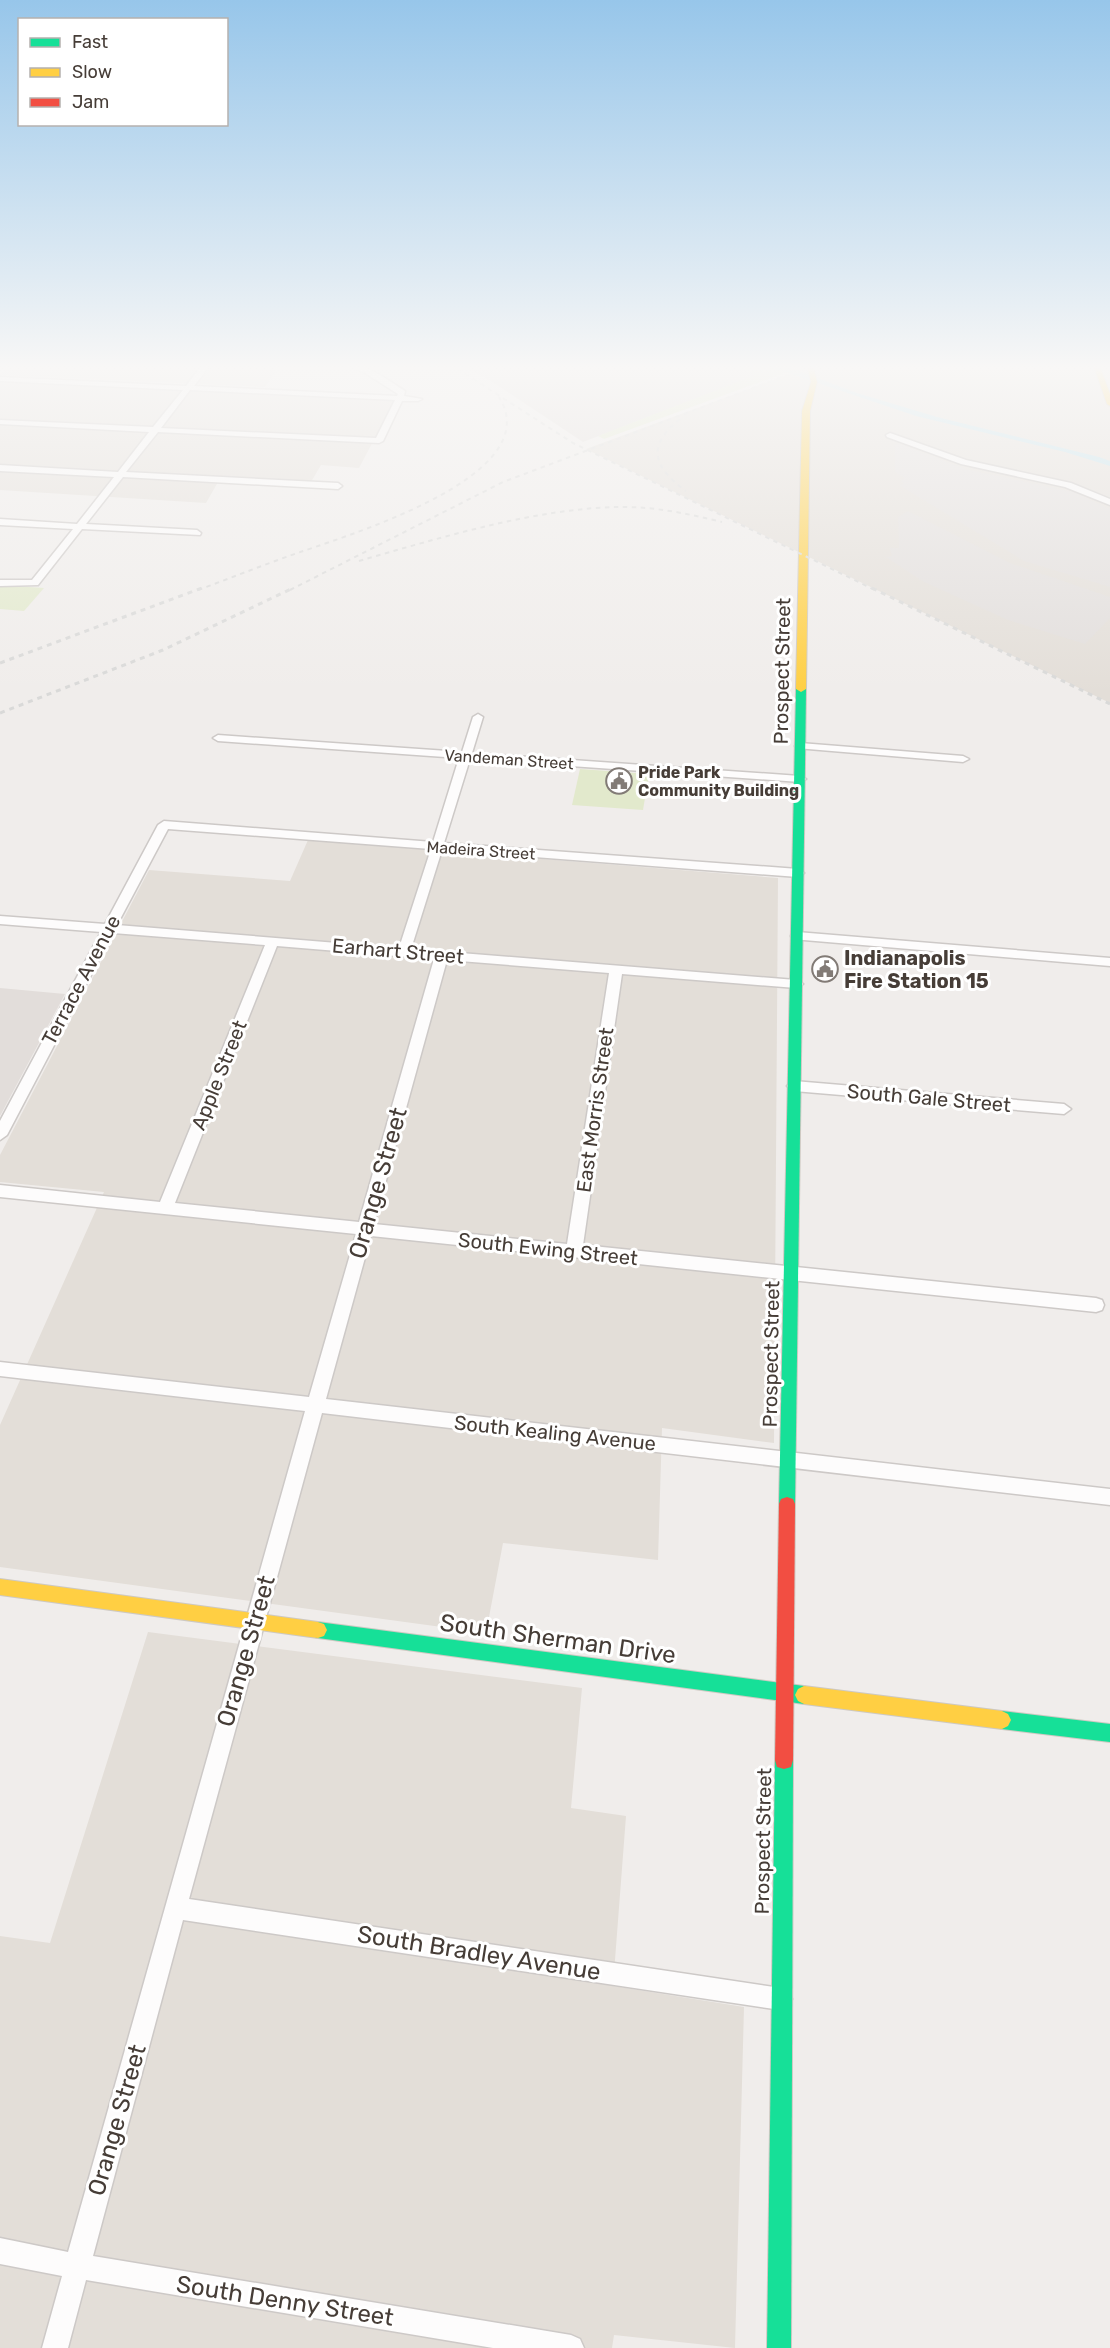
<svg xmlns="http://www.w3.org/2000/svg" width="1110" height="2348" viewBox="0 0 1110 2348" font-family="Rubik,sans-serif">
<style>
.residential{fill:#e3ded8}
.industrial{fill:#e2ddda}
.green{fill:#e2e9cc}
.parking{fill:#e2dedc}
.water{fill:#bee1ec}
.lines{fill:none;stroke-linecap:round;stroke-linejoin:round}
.street-casing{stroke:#cdc9c7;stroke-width:3}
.fast-casing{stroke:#cec9c2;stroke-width:2}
.slow-casing{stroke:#cec9c2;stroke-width:2}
.jam-casing{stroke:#cec9c2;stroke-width:2}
.street{fill:#fdfcfc;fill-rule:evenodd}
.fast{fill:#16e098;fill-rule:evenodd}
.slow{fill:#ffcf43;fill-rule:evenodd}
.jam{fill:#f24e42;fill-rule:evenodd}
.rail-far1{stroke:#d9d9d8;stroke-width:2;stroke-dasharray:4.5 4.5;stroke-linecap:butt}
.rail{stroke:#d9d9d8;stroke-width:3;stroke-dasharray:5 5;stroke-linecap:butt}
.labels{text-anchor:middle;stroke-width:6;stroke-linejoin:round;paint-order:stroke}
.far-street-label{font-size:16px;fill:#463d37;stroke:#fff}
.far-poi-label{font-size:16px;font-weight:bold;fill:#463d37;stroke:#fff;text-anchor:start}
.street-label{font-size:20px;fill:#463d37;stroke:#fff}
.poi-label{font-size:20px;font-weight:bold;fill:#463d37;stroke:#fff;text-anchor:start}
.near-street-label{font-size:24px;fill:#463d37;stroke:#fff}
</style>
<rect width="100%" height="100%" fill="#f0edeb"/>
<!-- residential -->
<g class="residential">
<polygon points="9,364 280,364 265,387 0,375"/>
<polygon points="817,364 1110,364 1110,703 586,449"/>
<polygon points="0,382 191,390 395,400 359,468 321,465 308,487 218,482 206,503 0,490"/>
<polygon points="308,840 778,878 774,1443 662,1428 658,1560 503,1543 486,1633 0,1567 0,1425 104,1192 0,1182 0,1155 149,870 290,881"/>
<polygon points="148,1632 582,1688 571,1808 626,1816 613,1986 744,2007 735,2348 614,2335 612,2348 0,2348 0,1936 50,1943"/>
</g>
<!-- industrial -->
<g class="industrial">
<polygon points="460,364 729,364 757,375 583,442 491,381"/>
<polygon points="0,988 65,994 0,1116"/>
</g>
<!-- green -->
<g class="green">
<polygon points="729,364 761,364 787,372 604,439 598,436 756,375"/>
<polygon points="0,585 44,588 24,611 0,609"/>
<polygon points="580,769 649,774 643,810 572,805"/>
</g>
<!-- parking -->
<g class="parking">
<polygon points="900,444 965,469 1073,492 1110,509 1110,587 1024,561 899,485 904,484 901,481 905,478 895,472 895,445"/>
<polygon points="908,511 1010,563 1110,597 1110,618 1085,644 1008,620 922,581 886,557 892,556 890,548 899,548 898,517"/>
</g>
<!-- water -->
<polygon class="water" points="761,364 780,364 857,393 937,417 1099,457 1110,461 1110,466 1065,452 916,416"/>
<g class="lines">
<!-- street casing -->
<g class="street-casing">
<g id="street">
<polygon points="0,364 7,364 0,369"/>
<path d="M203 364H211L194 386 397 396 398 394 365 373 345 364C368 364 386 379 405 391L404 396 422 399 418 401H402L383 441 379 443 158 432 126 472 338 483 342 486 338 489 123 477 86 524 197 530 201 533 200 535 82 529 38 585 0 586V580H32L73 529 0 525V519L77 524 114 477 0 471V465L118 472 149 432 0 424V420L153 427 183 390 0 381V377L186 386ZM190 390 395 400 376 438 161 428Z"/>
<polygon points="890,433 966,460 1071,483 1110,499 1110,505 1065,487 961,464 887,437 886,435"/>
<path d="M478 714 483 717 472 753 800 776 806 779 800 782 470 759 444 843 798 869 804 873 798 877 442 850 411 949 796 980 803 984 796 988 622 974 583 1245 1096 1298 1102 1300 1104 1305 1102 1310 1096 1312 371 1236 326 1399 1110 1489V1505L322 1413 189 1899 781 1988 789 1991 792 1999 789 2007 781 2010 183 1920 93 2256 571 2335 580 2339 584 2348H493L86 2280 68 2348H42L62 2276 0 2264V2238L68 2252 305 1411 0 1376V1362L309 1397 356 1234 0 1197V1185L160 1202 265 945 113 933 7 1135 0 1140V1121L101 932 0 924V916L105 924 158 825 164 821 433 842 459 758 218 741 213 738 218 735 462 752 473 717ZM168 829 431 849 399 948 117 925ZM277 946 434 959 359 1222 175 1203ZM447 960 609 973 567 1244 374 1224Z"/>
<polygon points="800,743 963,756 969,759 963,762 796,748 795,746"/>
<polygon points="797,932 1110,958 1110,966 792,939 791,936 792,933"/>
<polygon points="794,1081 1064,1104 1071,1109 1064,1114 794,1091 787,1086"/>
</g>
</g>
<!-- fast casing -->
<g class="fast-casing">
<g id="fast">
<polygon points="801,686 806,689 795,1504 793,1509 787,1511 781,1509 779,1504 796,689"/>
<polygon points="318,1622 804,1686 810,1689 813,1695 810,1701 804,1704 318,1638 312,1636 309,1630 312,1624"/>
<polygon points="1002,1711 1110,1724 1110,1742 1002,1729 996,1726 993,1720 996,1714"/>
<polygon points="784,1751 791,1753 793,1760 791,2348 767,2348 775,1760 777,1753"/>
</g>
</g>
<!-- slow casing -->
<g class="slow-casing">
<g id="slow">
<polygon points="807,364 813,364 817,382 810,411 806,689 801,692 796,689 802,411 811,382"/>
<polygon points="1093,364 1099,364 1110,394 1110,406 1107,404"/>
<polygon points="0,1579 318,1622 324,1624 327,1630 324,1636 318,1638 0,1595"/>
<polygon points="804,1686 1002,1711 1008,1714 1011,1720 1008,1726 1002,1729 804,1704 798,1701 795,1695 798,1689"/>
</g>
</g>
<!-- jam casing -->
<g class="jam-casing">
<polygon id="jam" points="787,1497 793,1499 795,1504 793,1760 791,1767 784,1769 777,1767 775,1760 779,1504 781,1499"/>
</g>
<!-- street -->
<use href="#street" class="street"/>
<!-- fast -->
<use href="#fast" class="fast"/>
<!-- slow -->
<use href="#slow" class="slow"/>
<!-- jam -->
<use href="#jam" class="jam"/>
<!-- rail-far1 -->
<g class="rail-far1">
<polyline points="450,364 573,443 875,590"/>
<path d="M680 419C646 446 653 467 686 491"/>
<path d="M359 561C439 538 540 507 623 507 657 507 689 514 722 522"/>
<path d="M198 590C228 579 258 567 289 556 338 538 550 478 499 397"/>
<polyline points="290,590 503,482 817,364"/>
</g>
<!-- rail -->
<g class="rail">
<polyline points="872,588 1110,704"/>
<polyline points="0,663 202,588"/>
<polyline points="0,713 163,650 293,588"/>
</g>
</g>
<!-- sky -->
<linearGradient id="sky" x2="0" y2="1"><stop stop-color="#97c6ea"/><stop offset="0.53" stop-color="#f8f7f6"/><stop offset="1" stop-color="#f8f7f6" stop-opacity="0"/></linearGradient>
<rect width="1110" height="693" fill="url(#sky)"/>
<!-- icons -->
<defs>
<g id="civic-ring" transform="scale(1.35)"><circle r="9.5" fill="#fff" stroke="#827b76" stroke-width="1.5"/><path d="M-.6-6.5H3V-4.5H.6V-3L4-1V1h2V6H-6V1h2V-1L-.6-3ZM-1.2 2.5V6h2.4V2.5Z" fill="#827b76"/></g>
</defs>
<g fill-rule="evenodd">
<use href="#civic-ring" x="619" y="781"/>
<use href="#civic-ring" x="825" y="969"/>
</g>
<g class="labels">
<!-- far-street labels -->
<g class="far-street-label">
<text transform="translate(509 759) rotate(4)" y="6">Vandeman Street</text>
<text transform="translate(481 850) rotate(4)" y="6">Madeira Street</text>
</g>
<!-- far-poi labels -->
<g class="far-poi-label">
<text x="638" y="778">Pride Park<tspan x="638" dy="18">Community Building</tspan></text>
</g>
<!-- street labels -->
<g class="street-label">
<text transform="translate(782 671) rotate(-89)" y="7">Prospect Street</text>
<text transform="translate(398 951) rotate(5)" y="7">Earhart Street</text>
<text transform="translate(81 980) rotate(-62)" y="7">Terrace Avenue</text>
<text transform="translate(219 1075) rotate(-68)" y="7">Apple Street</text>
<text transform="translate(929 1098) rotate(5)" y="7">South Gale Street</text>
<text transform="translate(595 1110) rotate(-82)" y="7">East Morris Street</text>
<text transform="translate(548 1249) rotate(6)" y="7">South Ewing Street</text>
<text transform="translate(771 1354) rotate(-89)" y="7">Prospect Street</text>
<text transform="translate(555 1433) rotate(6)" y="7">South Kealing Avenue</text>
<text transform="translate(763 1841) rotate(-89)" y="7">Prospect Street</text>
</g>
<!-- poi labels -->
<g class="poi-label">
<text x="844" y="965">Indianapolis<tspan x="844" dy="23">Fire Station 15</tspan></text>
</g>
<!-- near-street labels -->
<g class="near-street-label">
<text transform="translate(378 1183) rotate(-74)" y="8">Orange Street</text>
<text transform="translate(558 1639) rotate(8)" y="8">South Sherman Drive</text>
<text transform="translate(246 1651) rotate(-74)" y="8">Orange Street</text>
<text transform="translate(479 1953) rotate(9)" y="8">South Bradley Avenue</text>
<text transform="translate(117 2120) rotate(-74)" y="8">Orange Street</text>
<text transform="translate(285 2301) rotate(9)" y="8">South Denny Street</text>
</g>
</g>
<!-- legend -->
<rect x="18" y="18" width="210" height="108" fill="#ffffff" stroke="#b5b1af" stroke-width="1.5"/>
<rect x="30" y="38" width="30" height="9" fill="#16e098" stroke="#b5b1af" stroke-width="1.5"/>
<text x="72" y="48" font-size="18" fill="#463d37">Fast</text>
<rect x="30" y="68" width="30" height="9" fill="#ffcf43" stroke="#b5b1af" stroke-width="1.5"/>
<text x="72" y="78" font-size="18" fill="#463d37">Slow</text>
<rect x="30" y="98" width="30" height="9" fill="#f24e42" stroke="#b5b1af" stroke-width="1.5"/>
<text x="72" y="108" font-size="18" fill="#463d37">Jam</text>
</svg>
